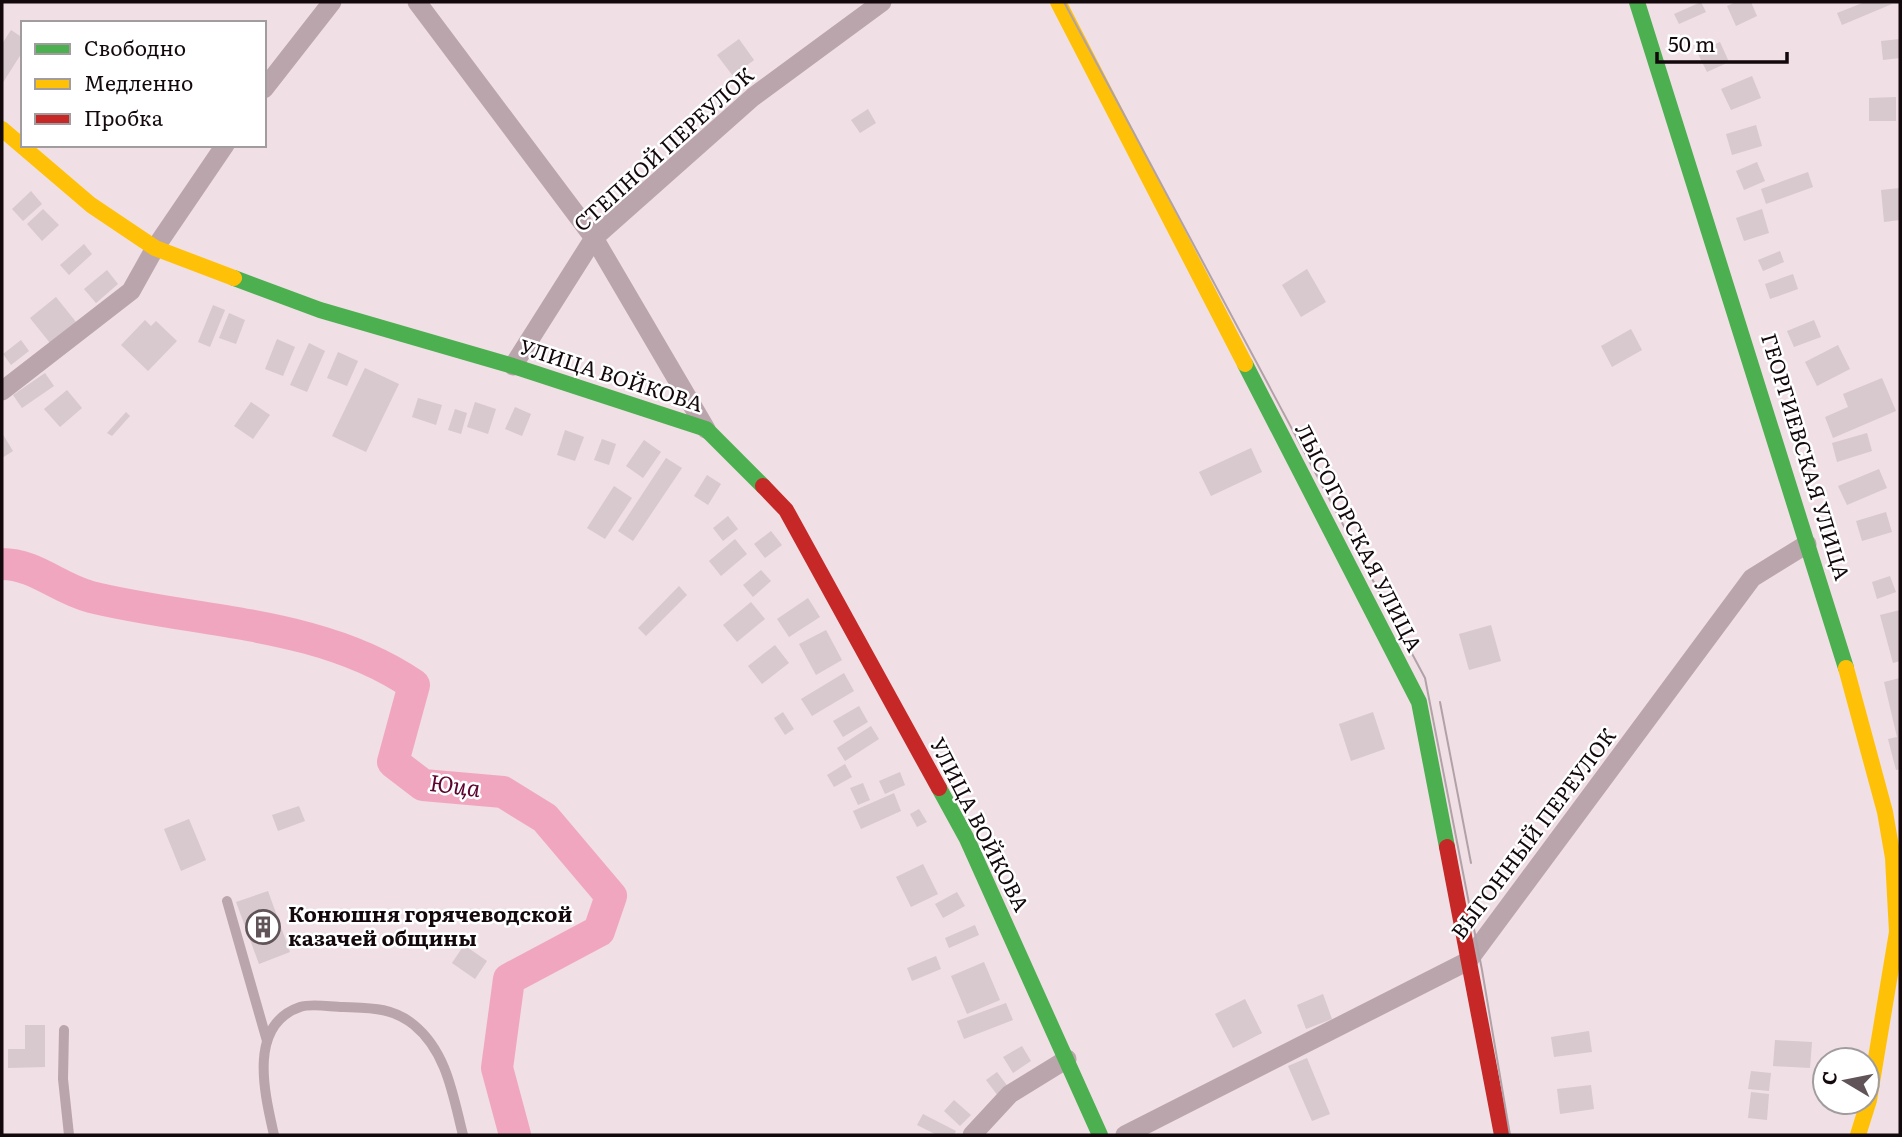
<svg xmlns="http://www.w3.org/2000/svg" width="1902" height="1137" viewBox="0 0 1902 1137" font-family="Literata,serif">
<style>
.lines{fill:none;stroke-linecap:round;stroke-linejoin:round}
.river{stroke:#f1a6c0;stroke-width:32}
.building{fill:#d7c9cd}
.lane{stroke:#baa5ac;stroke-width:10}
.street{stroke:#baa5ac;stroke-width:19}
.fast{stroke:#4caf50;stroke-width:16}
.slow{stroke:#ffc107;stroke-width:16}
.jam{stroke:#c62828;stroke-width:16}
.tram{stroke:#b1a2a7;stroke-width:2}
.labels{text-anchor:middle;stroke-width:5;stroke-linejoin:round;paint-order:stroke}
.street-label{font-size:21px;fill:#13090c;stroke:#fff}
.poi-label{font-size:21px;font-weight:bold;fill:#13090c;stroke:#fff;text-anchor:start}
.water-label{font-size:23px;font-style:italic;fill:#5e0430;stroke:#fff}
</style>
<rect width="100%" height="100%" fill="#f0dfe4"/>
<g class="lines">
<!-- river -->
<path class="river" d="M2 564C35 564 59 589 91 597 197 623 321 621 414 685L393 762 423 785 503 792 545 818 611 896 599 931 509 979 497 1068 515 1135"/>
</g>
<!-- building -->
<g class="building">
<polygon points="1701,2 1706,12 1679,24 1674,14"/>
<polygon points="1736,2 1751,2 1757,16 1736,26 1727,6"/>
<polygon points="1865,2 1892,4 1842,25 1837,13"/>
<polygon points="11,30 23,38 23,51 2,84 2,44"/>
<polygon points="739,39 754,60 733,76 717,55"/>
<polygon points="1900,39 1900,58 1883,60 1881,41"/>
<polygon points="1720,42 1729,62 1707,72 1697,52"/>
<polygon points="1752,76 1761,98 1731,110 1721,89"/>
<polygon points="1896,97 1896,121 1869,121 1869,98"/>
<polygon points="868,109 876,123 860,133 851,120"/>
<polygon points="1756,125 1762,146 1732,155 1726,134"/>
<polygon points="1757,162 1765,181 1744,190 1736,171"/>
<polygon points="1808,172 1813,187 1766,204 1761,189"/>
<polygon points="1900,188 1900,220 1884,222 1881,190"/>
<polygon points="31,191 42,204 23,221 12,209"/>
<polygon points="43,209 59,225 42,241 27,224"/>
<polygon points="1762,209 1769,233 1744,241 1736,218"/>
<polygon points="84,244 92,254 69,275 60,265"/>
<polygon points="1780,251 1784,262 1763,271 1758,260"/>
<polygon points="1307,269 1326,302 1301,317 1282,285"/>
<polygon points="107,270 118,284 96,303 84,289"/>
<polygon points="1793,274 1798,289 1770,299 1765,284"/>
<polygon points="56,297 76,322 50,343 30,318"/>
<polygon points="213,305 225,310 210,347 198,342"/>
<polygon points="229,313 245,320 236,344 219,338"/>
<polygon points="145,320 151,326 156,321 177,341 148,371 121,345"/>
<polygon points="1814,320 1821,337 1794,347 1787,331"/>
<polygon points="1631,329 1642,350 1612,367 1601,346"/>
<polygon points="277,339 295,347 283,376 265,369"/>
<polygon points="21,340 29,351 11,365 3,354"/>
<polygon points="309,343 325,351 307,392 290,385"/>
<polygon points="1838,345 1850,369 1817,386 1805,362"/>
<polygon points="338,352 358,361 347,386 327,378"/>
<polygon points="365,368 399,384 366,452 332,436"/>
<polygon points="45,373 54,386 22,408 13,395"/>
<polygon points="1882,378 1896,411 1833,438 1825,417 1848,407 1843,394"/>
<polygon points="67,390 82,408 60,427 44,409"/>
<polygon points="418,398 442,405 436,425 412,417"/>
<polygon points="251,402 270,415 253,439 234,426"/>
<polygon points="475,402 496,409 488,434 467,427"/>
<polygon points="515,407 531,414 522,436 505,429"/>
<polygon points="455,409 467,413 461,434 448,430"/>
<polygon points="126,412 130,416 112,436 107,433"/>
<polygon points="565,430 584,437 575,461 557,455"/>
<polygon points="2,433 13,451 2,458"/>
<polygon points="1867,433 1872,451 1837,462 1832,443"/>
<polygon points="602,439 616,444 609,465 594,460"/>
<polygon points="644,440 661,452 643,478 626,466"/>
<polygon points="1251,448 1262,472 1211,496 1199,472"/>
<polygon points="666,458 682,468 633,541 618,531"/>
<polygon points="1879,469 1887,488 1847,505 1838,486"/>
<polygon points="707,475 721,484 708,505 694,496"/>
<polygon points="614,486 632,498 605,539 587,528"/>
<polygon points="1886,512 1892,532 1862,541 1856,521"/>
<polygon points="728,516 738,529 723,541 713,528"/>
<polygon points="771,531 782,545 765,558 754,544"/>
<polygon points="735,539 747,554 721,576 709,561"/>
<polygon points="761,570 771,581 753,597 743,585"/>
<polygon points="1890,576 1896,592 1877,599 1872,582"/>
<polygon points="679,586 687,595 646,636 638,628"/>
<polygon points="808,598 820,617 789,637 777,619"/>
<polygon points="751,602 765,619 737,642 723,625"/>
<polygon points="1900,610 1900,661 1893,663 1880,615"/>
<polygon points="1491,625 1501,661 1469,670 1459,634"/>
<polygon points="826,630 842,660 816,675 799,644"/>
<polygon points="775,645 789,663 762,684 748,666"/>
<polygon points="844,673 854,691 812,716 801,699"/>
<polygon points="1900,678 1900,769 1896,770 1888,739 1897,737 1884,682"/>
<polygon points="859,706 868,722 843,737 833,721"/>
<polygon points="783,712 794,729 785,735 774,718"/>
<polygon points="1373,712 1385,749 1351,761 1339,724"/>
<polygon points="871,726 879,739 845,761 837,748"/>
<polygon points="845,764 852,777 834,787 827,775"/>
<polygon points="900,772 905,785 885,794 879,781"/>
<polygon points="863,783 870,800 858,805 850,788"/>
<polygon points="894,793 901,811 861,829 853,811"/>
<polygon points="299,806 305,821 278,831 272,815"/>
<polygon points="919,809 927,822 917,827 910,814"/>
<polygon points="189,819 206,860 181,871 164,829"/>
<polygon points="923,864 938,894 911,907 896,877"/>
<polygon points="268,891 290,952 259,964 236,902"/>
<polygon points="957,892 965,906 943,918 935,904"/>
<polygon points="975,925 979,935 949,948 945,938"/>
<polygon points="464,945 487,961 475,979 452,963"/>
<polygon points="936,956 941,969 912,981 907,968"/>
<polygon points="984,962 1000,1000 967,1014 951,976"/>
<polygon points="1323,994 1332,1019 1306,1029 1297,1005"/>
<polygon points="1245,999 1262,1033 1233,1048 1215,1014"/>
<polygon points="1006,1003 1013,1020 964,1039 957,1021"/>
<polygon points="25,1025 45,1025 45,1067 8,1068 8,1049 25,1049"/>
<polygon points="1589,1031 1592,1052 1554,1057 1551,1037"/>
<polygon points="1775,1040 1812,1042 1810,1068 1773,1066"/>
<polygon points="1022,1046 1031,1061 1013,1073 1003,1057"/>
<polygon points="1307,1058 1330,1114 1312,1121 1288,1066"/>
<polygon points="1751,1071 1771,1073 1769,1091 1748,1089"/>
<polygon points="997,1072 1009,1088 998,1096 986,1080"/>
<polygon points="1591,1085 1594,1109 1560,1114 1557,1089"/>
<polygon points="1751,1092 1769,1094 1767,1120 1748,1118"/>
<polygon points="954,1100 971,1115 960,1126 944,1111"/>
<polygon points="923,1114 956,1131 954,1135 937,1135 917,1125"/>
</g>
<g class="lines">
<!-- lane -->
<g class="lane">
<polyline points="227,901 267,1041"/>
<polyline points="64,1030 63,1079 69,1135"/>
<path d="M274 1135C265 1095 247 1025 300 1007 312 1003 331 1007 343 1007 370 1008 392 1007 414 1025 447 1052 453 1096 463 1135"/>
</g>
<!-- street -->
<g class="street">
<polyline points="417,2 594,238 706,429"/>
<polyline points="264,89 332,2"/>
<polyline points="513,366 594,238 753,97 882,2"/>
<polyline points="2,391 131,291 155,248 225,145"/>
<polyline points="972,1135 1010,1094 1067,1059"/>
<polyline points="1125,1135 1468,961 1752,578 1807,544"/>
</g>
<!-- fast -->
<g class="fast">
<polyline points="1637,2 1846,668"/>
<polyline points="234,278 320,310 513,366 706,429 763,486"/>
<polyline points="1245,364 1419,702 1447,847"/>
<polyline points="939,788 967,839 1100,1135"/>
</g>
<!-- slow -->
<g class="slow">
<polyline points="1058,2 1245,364"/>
<polyline points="2,129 91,205 155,248 234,278"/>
<polyline points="1846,668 1885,812 1893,858 1897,932 1869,1100 1858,1135"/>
</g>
<!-- jam -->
<g class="jam">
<polyline points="763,486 786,510 939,788"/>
<polyline points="1447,847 1502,1135"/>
</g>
<!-- tram -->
<g class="tram">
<polyline points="1064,2 1425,678 1482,970 1510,1135"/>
<polyline points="1440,702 1471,863"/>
</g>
</g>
<!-- icons -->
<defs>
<g id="building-ring" transform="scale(1.75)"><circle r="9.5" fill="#fff" stroke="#605458" stroke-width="1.5"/><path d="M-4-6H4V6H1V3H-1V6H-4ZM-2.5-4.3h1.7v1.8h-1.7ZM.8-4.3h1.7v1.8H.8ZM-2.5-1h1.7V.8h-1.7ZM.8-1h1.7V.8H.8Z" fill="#605458"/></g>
</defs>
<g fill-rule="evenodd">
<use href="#building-ring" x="263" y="927"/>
</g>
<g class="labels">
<!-- street labels -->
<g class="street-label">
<text transform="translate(664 150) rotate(-42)" y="7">СТЕПНОЙ ПЕРЕУЛОК</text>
<text transform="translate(611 376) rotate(18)" y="7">УЛИЦА ВОЙКОВА</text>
<text transform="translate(1805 457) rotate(73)" y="7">ГЕОРГИЕВСКАЯ УЛИЦА</text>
<text transform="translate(1358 538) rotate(63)" y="7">ЛЫСОГОРСКАЯ УЛИЦА</text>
<text transform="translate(979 825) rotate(63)" y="7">УЛИЦА ВОЙКОВА</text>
<text transform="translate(1534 834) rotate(-53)" y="7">ВЫГОННЫЙ ПЕРЕУЛОК</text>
</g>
<!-- poi labels -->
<g class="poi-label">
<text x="288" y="922">Конюшня горячеводской<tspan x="288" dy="24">казачей общины</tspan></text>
</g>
<!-- water labels -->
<g class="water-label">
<text transform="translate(455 786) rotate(7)" y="8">Юца</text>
</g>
</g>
<!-- border -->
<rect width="1902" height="1137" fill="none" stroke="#13090c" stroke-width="7"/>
<!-- legend -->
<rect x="21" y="21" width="245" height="126" fill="#ffffff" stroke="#a19d9e" stroke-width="2"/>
<rect x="35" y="44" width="35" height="10" fill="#4caf50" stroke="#a19d9e" stroke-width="2"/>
<text x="84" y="56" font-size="21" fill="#13090c">Свободно</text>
<rect x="35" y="79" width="35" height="10" fill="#ffc107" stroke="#a19d9e" stroke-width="2"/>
<text x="84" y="91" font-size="21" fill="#13090c">Медленно</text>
<rect x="35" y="114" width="35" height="10" fill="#c62828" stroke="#a19d9e" stroke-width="2"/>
<text x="84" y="126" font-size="21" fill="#13090c">Пробка</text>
<!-- north arrow -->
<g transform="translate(1846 1081) rotate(280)"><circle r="33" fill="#ffffff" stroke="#a19d9e" stroke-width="2"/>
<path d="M0-5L12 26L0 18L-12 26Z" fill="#605458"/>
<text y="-10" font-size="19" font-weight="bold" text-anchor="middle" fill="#13090c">С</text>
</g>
<!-- scale -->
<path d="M1657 52v10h130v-10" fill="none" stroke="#13090c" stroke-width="3.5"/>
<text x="1668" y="52" font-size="21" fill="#13090c" stroke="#ffffff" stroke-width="5" paint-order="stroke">50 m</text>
</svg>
